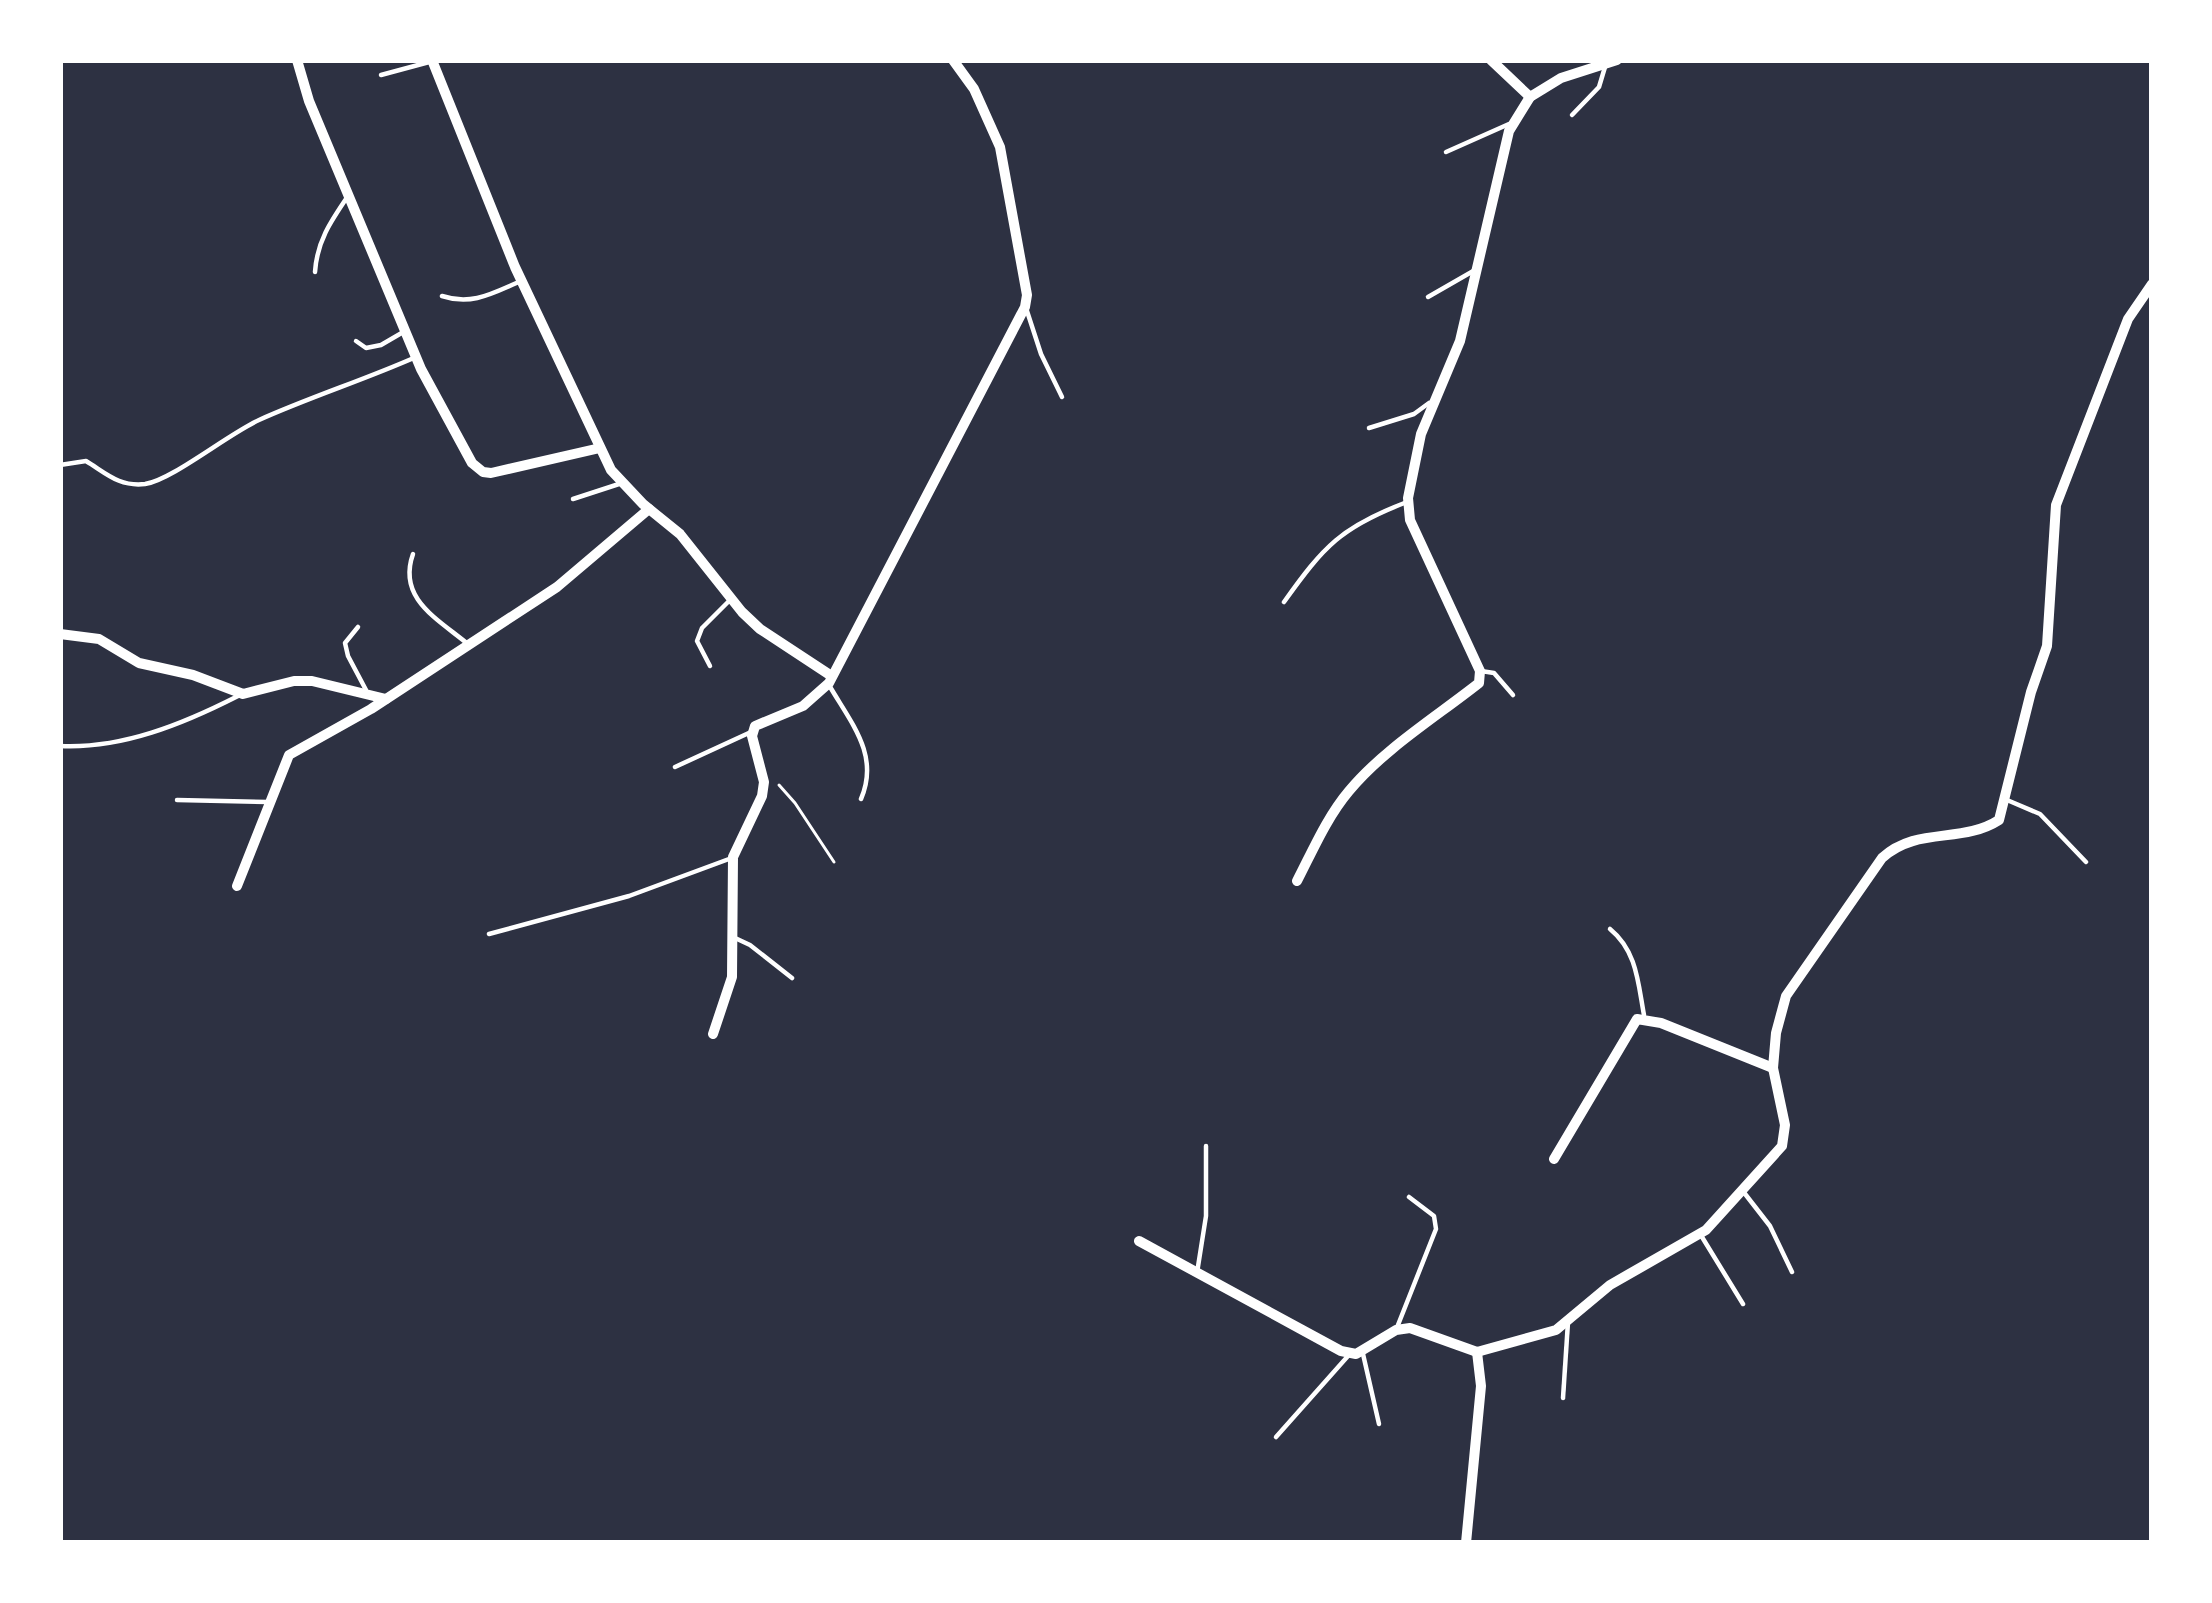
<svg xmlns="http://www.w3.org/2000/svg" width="2212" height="1603" viewBox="0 0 2212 1603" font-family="Literata,serif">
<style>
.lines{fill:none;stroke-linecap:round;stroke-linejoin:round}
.path{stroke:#fff;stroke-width:3}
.service{stroke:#fff;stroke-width:4.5}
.minor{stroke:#fff;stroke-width:10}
</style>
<rect width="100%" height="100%" fill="#2d3142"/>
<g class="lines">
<!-- path -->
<polyline class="path" points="779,785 795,803 834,862"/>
<!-- service -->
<g class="service">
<polyline points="381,75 433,61"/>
<polyline points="1572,115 1599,87 1605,67"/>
<polyline points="1446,152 1509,124"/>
<path d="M315 272C317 241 331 221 348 196"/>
<path d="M442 296C472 306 493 293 521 281"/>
<polyline points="1428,297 1475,270"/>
<polyline points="1026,308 1041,354 1062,397"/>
<polyline points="356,341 366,348 381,345 405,331"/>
<polyline points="1369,428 1414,414 1429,403"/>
<path d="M60 465 86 461C106 473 119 487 145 484 172 480 228 434 259 420 310 397 364 380 416 357"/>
<polyline points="573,499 619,484"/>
<path d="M413 554C397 599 438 619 469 645"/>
<path d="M1284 602C1324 546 1341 527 1407 502"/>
<polyline points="358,627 345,643 348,656 366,690"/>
<polyline points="710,666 697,641 702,628 732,598"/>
<polyline points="1481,671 1494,673 1513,695"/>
<path d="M829 685C851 723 880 755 861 799"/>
<path d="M60 746C122 749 183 724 238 696"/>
<polyline points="675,767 751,732"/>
<polyline points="177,800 268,802"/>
<polyline points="2007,800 2040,814 2086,862"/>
<path d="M1610 929C1637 951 1638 983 1644 1015"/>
<polyline points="489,934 629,896 729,859"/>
<polyline points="735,938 750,945 792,978"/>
<polyline points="1742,1190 1770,1226 1792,1272"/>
<polyline points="1702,1237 1743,1304"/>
<polyline points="1197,1273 1206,1216 1206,1146"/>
<polyline points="1396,1330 1436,1229 1434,1216 1409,1197"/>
<polyline points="1363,1354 1379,1424"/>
<polyline points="1563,1398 1568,1322"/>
<polyline points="1276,1437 1348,1356"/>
</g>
<!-- minor -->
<g class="minor">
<polyline points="297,60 309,101 421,369 472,463 483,472 491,473 600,448"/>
<polyline points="432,60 515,267 611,470 643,504 680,534 742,612 760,629 830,675"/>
<polyline points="1491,60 1530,97"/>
<polyline points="60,634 99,639 139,663 193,675 243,694 294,681 312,681 386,699"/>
<path d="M1297 881C1313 850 1327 817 1349 791 1384 749 1436 717 1479 683L1480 671 1410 520 1408 498 1421 434 1460 341 1509 131 1530 97 1561 78 1617 60"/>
<polyline points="237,886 289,755 371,709 557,587 649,509"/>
<polyline points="713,1034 732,977 733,857 762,796 764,782 752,736 755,726 803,706 829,683 1025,307 1027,295 1000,147 974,89 953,60"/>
<polyline points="1554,1159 1637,1019 1661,1023 1773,1068"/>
<path d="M1139 1241 1341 1351 1356 1354 1396 1330 1410 1328 1477 1352 1556 1330 1610 1285 1706 1230 1782 1146 1785 1125 1773 1068 1776 1033 1786 996 1882 858C1917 826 1962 844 1999 820L2031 692 2047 646 2056 505 2128 319 2152 284"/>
<polyline points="1466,1543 1481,1386 1477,1352"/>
</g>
</g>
<!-- border -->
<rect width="2212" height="1603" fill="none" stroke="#ffffff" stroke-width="126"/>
</svg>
